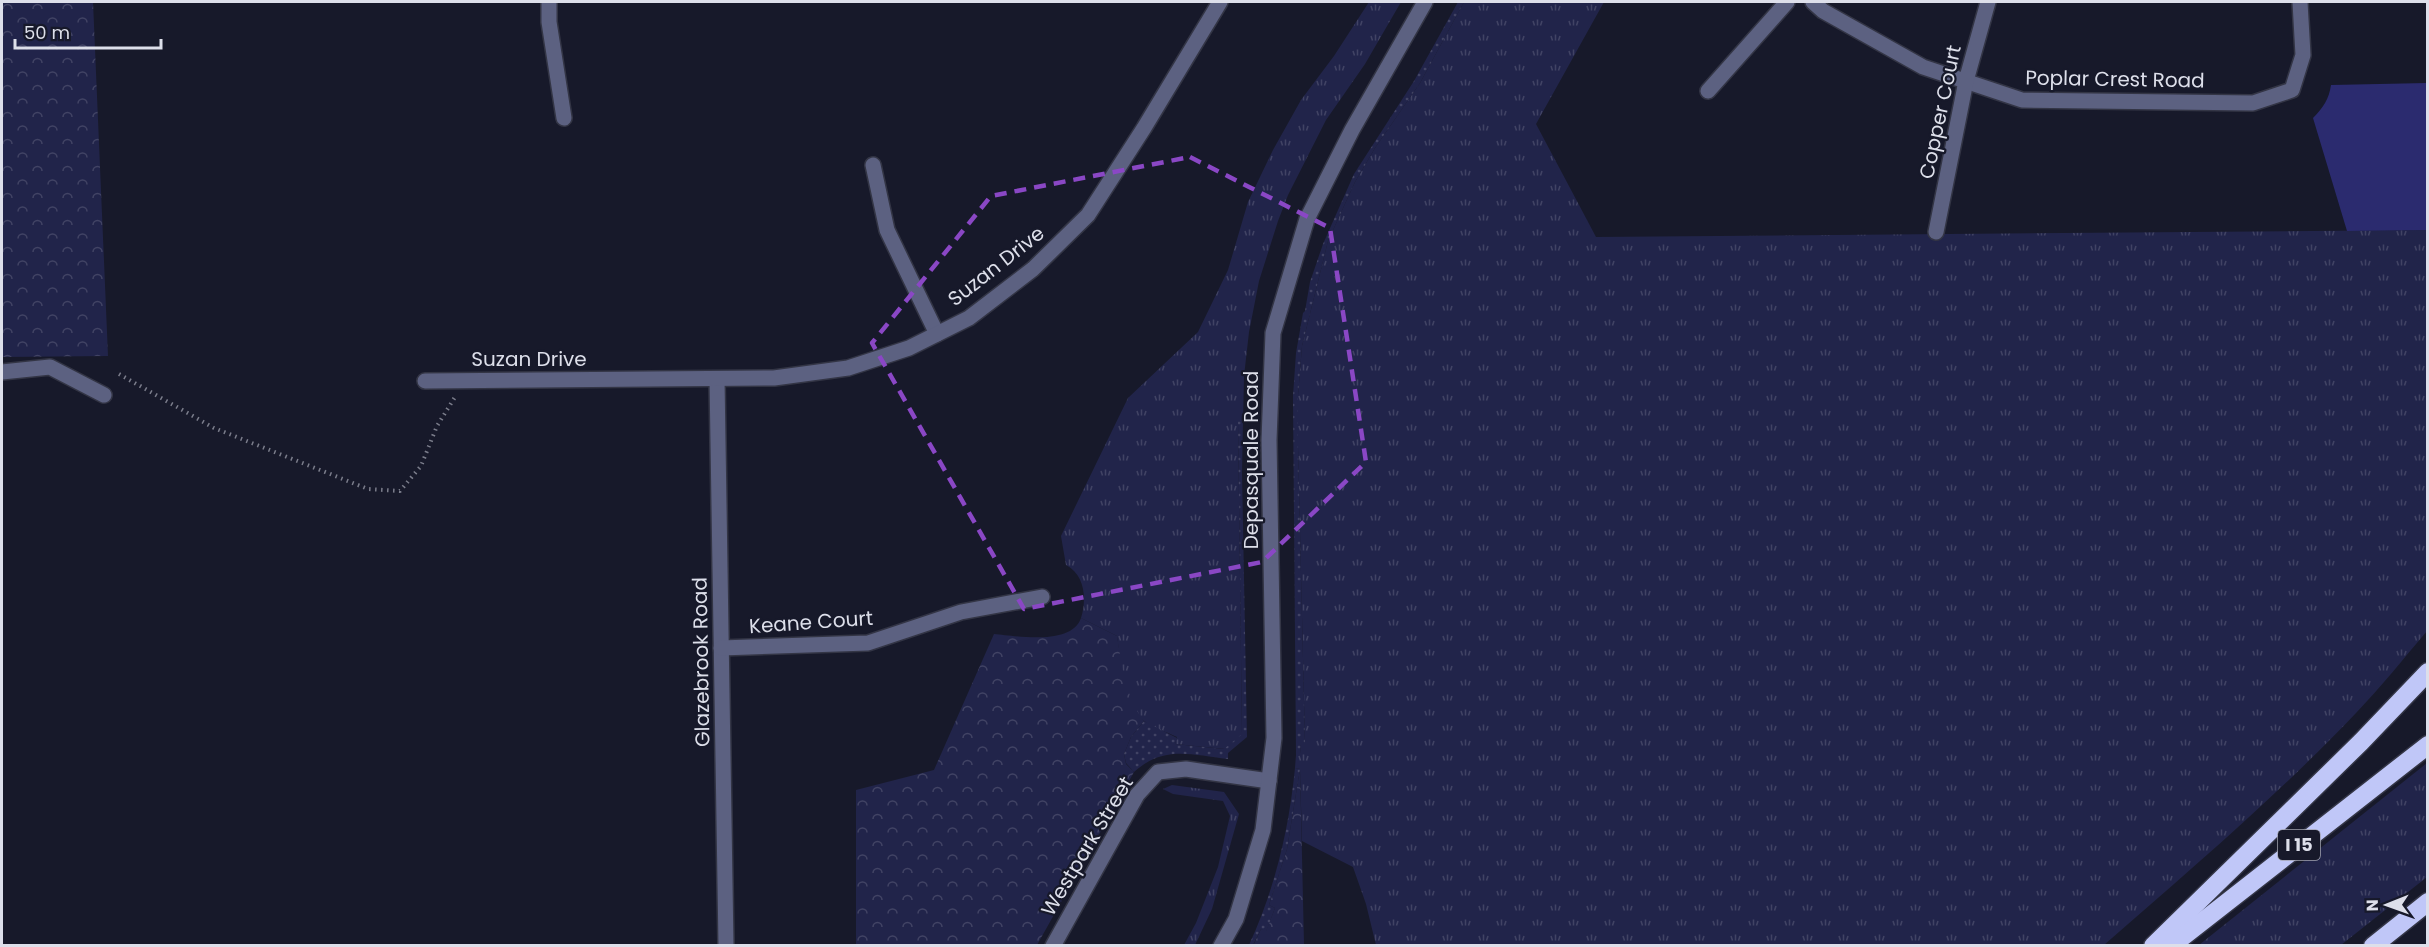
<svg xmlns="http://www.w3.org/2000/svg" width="2429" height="947" viewBox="0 0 2429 947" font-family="Poppins,sans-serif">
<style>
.grass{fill:url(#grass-tufts)}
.forest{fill:url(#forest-crowns)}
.garden{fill:url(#garden-dots)}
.water{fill:#2b2b6f}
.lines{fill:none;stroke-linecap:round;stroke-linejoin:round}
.minor-casing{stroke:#333545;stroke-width:18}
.tertiary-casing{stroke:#333545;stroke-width:18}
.motorway-casing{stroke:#333545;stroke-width:21}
.path{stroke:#7b7d8b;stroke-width:4;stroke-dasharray:1.5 4.5;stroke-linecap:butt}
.minor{stroke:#5c6181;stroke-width:15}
.tertiary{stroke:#5c6181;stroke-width:15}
.motorway{stroke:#c0c7f8;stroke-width:18}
.marked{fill:none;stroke:#8a47c5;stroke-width:4.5;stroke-dasharray:12 8;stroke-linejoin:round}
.labels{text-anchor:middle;stroke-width:4.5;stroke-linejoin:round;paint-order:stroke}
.shield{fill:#17192a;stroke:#a2a4b0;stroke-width:1.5}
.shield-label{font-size:18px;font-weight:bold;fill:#dddfea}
.street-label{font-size:20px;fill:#dddfea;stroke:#17192a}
</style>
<defs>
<pattern id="grass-tufts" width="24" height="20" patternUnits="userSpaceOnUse" patternTransform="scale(1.5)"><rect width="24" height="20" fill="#21244a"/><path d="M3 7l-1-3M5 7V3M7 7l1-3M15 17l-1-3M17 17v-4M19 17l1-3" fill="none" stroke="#414364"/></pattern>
<pattern id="forest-crowns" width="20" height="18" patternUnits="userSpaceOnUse" patternTransform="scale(1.5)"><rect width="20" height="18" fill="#21244a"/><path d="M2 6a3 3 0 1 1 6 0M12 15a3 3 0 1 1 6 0" fill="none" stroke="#414364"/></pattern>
<pattern id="garden-dots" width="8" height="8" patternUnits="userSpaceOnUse" patternTransform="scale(1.5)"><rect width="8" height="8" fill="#21244a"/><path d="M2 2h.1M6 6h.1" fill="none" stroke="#414364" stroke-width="1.8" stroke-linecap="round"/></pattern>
</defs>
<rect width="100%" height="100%" fill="#17192a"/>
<!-- grass -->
<g class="grass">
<path d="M1369 2H1401L1365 64 1326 120 1288 195 1278 221 1259 281 1249 332 1244 376 1243 420H1238L1242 735 1225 749 1175 744 1177 737C1167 732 1152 728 1143 720 1122 700 1121 662 1117 636L1081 618C1087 599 1085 575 1066 565L1061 536 1128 398 1198 332 1228 270 1248 202 1273 150 1301 100 1334 56Z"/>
<path d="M1464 2H1604L1536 124 1596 237 2427 230V631C2404 658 2381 687 2356 713 2277 796 2190 870 2104 945H1376L1366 904 1353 867 1302 841 1300 769 1295 768 1296 755 1300 754 1301 743H1305L1298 445V396L1302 346 1328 241 1355 182 1375 148 1420 83Z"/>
<polygon points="2427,763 2427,877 2341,945 2199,945"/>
<polygon points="1172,785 1224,792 1239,814 1212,909 1195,945 1184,945 1196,923 1218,867 1230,816 1223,801 1173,794 1163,789"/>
</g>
<!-- forest -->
<g class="forest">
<polygon points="2,2 93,2 108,356 2,357"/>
<path d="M1081 618 1117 636C1122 666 1125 696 1144 721L1131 737 1124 754 1126 764 1134 772 1037 945H856V790L934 770 994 634C1015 636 1072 646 1081 618Z"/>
<polygon points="1300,769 1304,945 1253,946 1261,929 1266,931 1275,908 1269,905 1287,849"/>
</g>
<!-- garden -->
<g class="garden">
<polygon points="1458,2 1464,2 1420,83 1375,148 1355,182 1328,241 1302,346 1298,396 1298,445 1305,744 1301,744 1300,755 1296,755 1293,396 1296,353 1303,313 1305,311 1310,282 1323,244 1354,174 1414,81"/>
<path d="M1238 420H1243L1242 473 1247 737 1228 753V759C1191 755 1164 745 1134 772L1126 763 1124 754 1131 737 1144 721 1177 738 1175 744 1224 749 1242 734Z"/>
<path d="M1295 768 1300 769 1287 849 1269 905 1275 908 1266 932 1261 929 1253 945H1249C1275 889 1289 829 1295 768Z"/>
</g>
<!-- water -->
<path class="water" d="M2427 83V230L2347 231 2313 118C2323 108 2329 99 2331 85Z"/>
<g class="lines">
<!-- minor casing -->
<g class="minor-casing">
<g id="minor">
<polyline points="549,2 549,22 564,118"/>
<polyline points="1813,2 1823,11 1923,67 2022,100 2253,103 2292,90 2303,55 2300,2"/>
<polyline points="1708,91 1787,2"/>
<polyline points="873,165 887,230 937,334"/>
<polyline points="1936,232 1966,81 1988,2"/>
<polyline points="2,372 50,367 104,395"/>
<polyline points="717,379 726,946"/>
<polyline points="425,381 774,378 848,368 909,348 969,318 1033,269 1088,215 1144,128 1220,2"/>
<polyline points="721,648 868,643 961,612 1042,597"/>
<polyline points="1053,946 1137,795 1158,772 1186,769 1269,781"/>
</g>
</g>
<!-- tertiary casing -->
<g class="tertiary-casing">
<polyline id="tertiary" points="1221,946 1236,919 1263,830 1274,738 1269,440 1273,333 1307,219 1352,130 1425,2"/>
</g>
<!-- motorway casing -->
<g class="motorway-casing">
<g id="motorway">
<polyline points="2153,946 2361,742 2428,672"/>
<polyline points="2171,946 2428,745"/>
<polyline points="2373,946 2428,902"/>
</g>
</g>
<!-- path -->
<polyline class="path" points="119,374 214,428 368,489 400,491 421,466 437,426 455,397"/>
<!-- minor -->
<use href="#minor" class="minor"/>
<!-- tertiary -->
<use href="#tertiary" class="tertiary"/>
<!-- motorway -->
<use href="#motorway" class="motorway"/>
</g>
<!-- marked area -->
<path class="marked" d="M1190 157 1330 228 1366 462 1262 562 1024 609 872 343 991 196Z"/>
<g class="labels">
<!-- shield labels -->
<rect class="shield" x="2278" y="830" width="42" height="30" rx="4.5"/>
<g class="shield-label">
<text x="2299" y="851">I 15</text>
</g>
<!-- street labels -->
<g class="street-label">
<text transform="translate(2115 79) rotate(1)" y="7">Poplar Crest Road</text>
<text transform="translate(1940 112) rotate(-78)" y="7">Copper Court</text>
<text transform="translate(996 266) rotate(-38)" y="7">Suzan Drive</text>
<text x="529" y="366">Suzan Drive</text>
<text transform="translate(1251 460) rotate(-90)" y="7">Depasquale Road</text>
<text transform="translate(811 622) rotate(-4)" y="7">Keane Court</text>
<text transform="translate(701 662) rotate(-91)" y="7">Glazebrook Road</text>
<text transform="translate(1087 846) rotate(-59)" y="7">Westpark Street</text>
</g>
</g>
<!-- border -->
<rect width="2429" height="947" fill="none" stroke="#dddfea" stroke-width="6"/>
<!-- north arrow -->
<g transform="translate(2387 905) rotate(269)" stroke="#17192a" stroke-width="4.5" paint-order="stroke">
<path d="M0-4.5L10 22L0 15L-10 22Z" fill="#dddfea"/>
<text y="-9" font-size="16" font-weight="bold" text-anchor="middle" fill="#dddfea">N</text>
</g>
<!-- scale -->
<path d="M15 39v9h146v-9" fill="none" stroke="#dddfea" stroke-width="3"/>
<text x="24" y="39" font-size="18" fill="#dddfea" stroke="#17192a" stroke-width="4.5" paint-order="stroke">50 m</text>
</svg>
